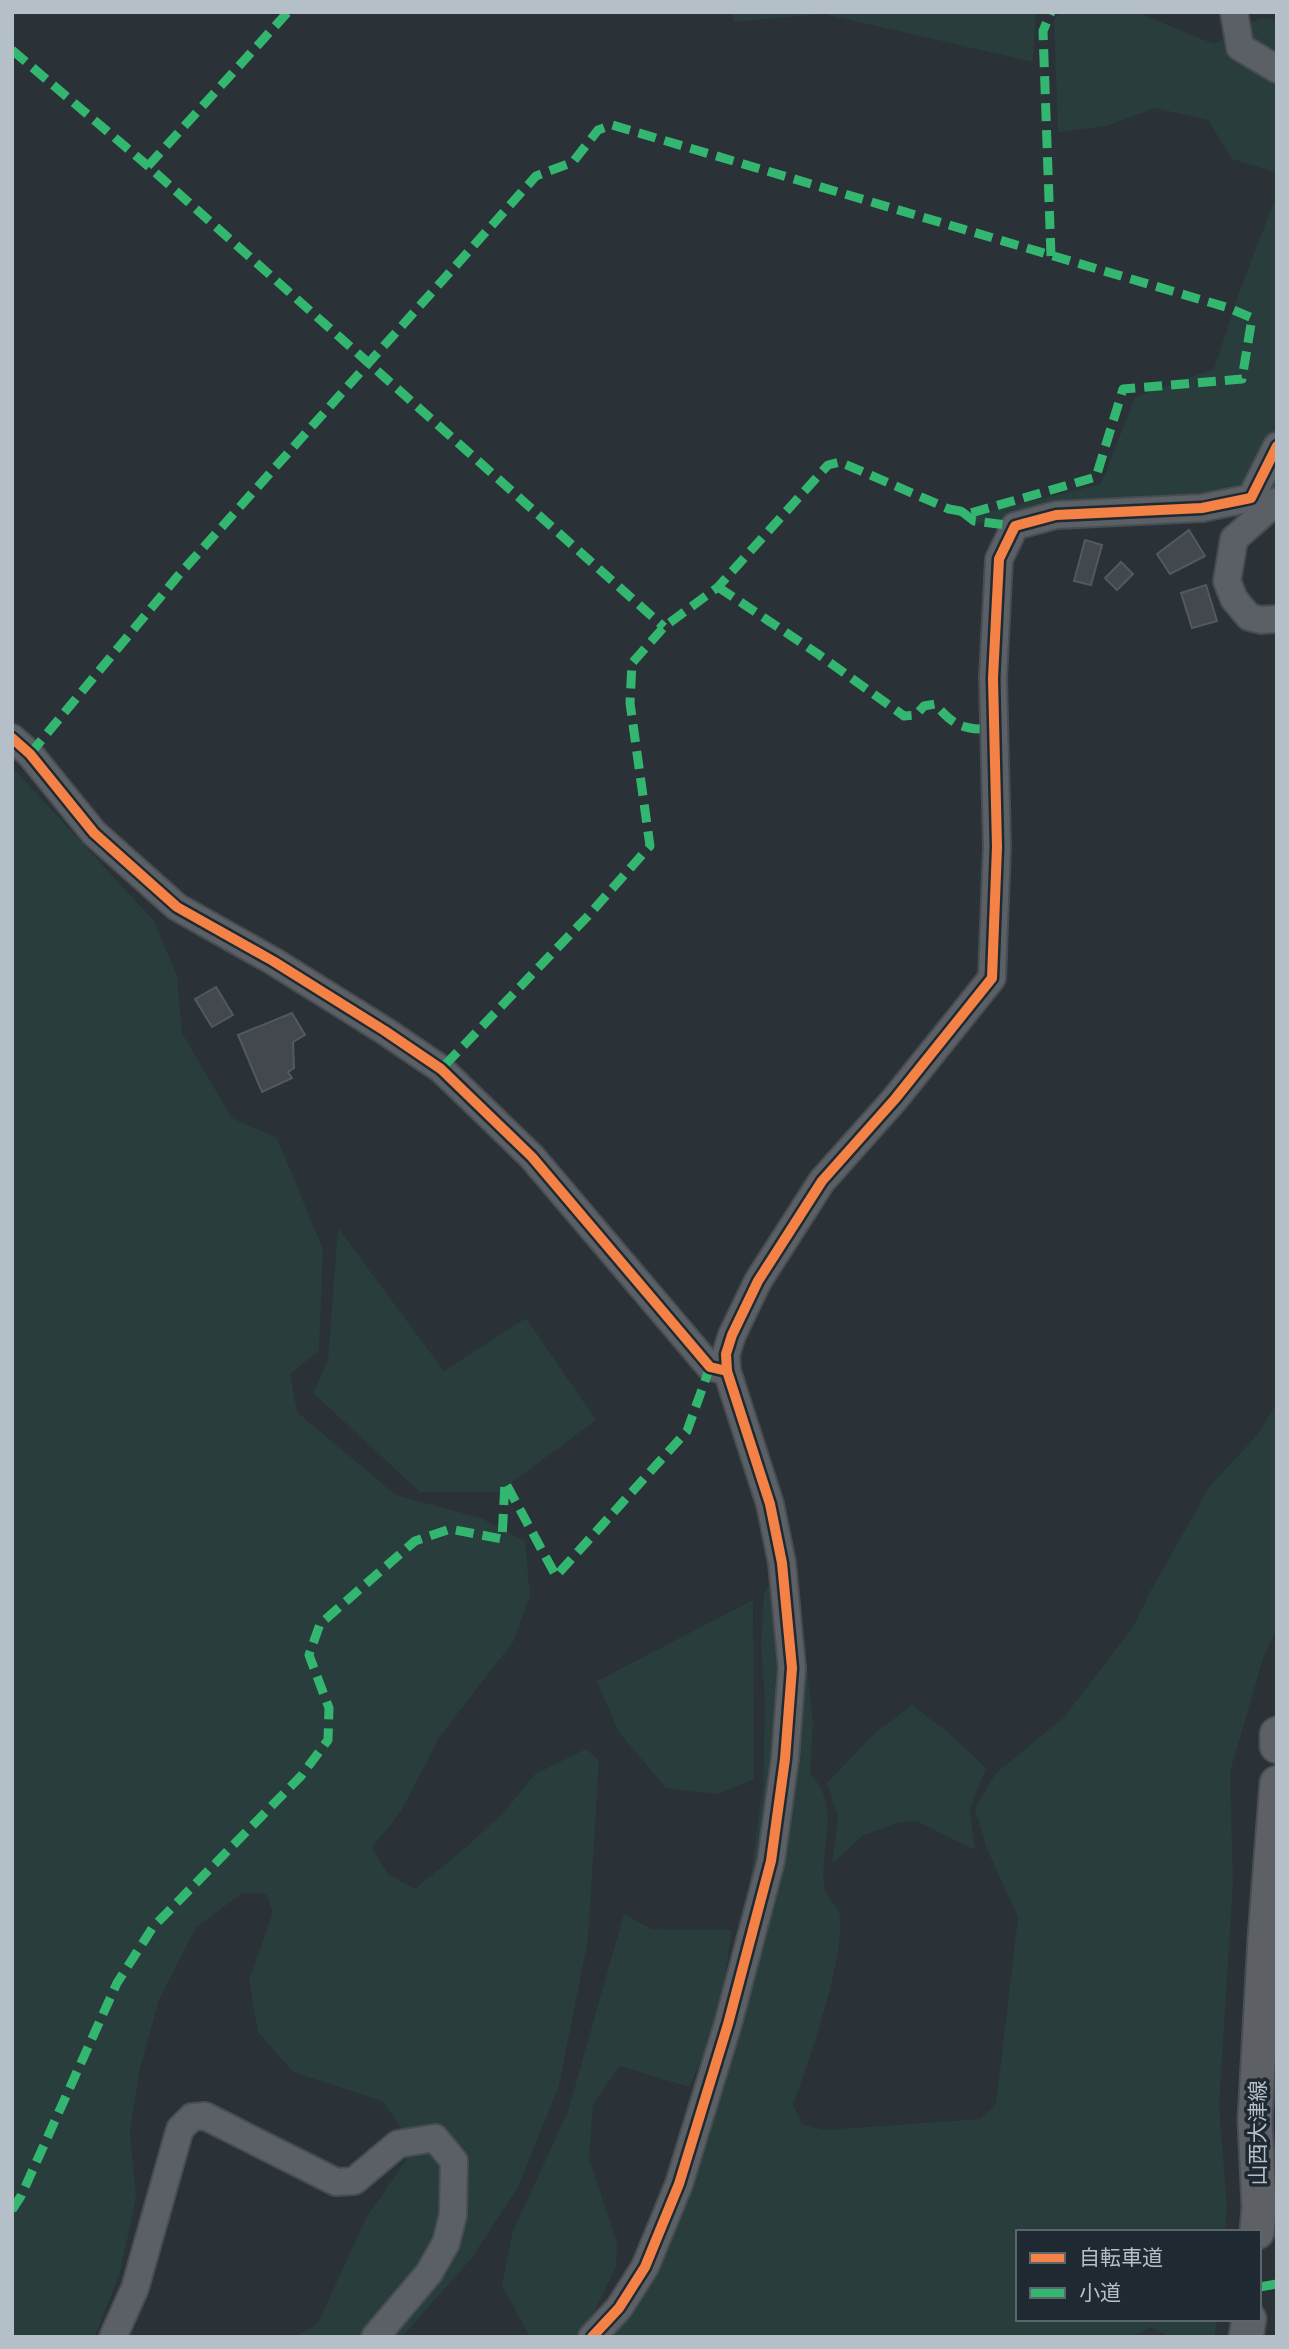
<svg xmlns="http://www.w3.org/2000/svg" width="1289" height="2349" viewBox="0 0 1289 2349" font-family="'Sofia Sans Condensed','Noto Sans JP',sans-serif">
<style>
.green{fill:#283d3c}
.building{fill:#42484d;stroke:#52595f;stroke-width:2}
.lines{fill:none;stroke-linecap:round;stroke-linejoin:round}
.minor-casing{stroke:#484d52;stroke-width:30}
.major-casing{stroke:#484e54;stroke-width:37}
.minor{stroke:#5a6065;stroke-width:26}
.major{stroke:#5d6166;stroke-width:33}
.quiet{stroke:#33b770;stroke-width:9;stroke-dasharray:18 9;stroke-linecap:butt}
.cycleway-casing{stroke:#1e2931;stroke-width:15}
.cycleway{stroke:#f48246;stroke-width:10}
.labels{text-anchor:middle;stroke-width:7;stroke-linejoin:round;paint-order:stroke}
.street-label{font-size:21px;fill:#b5bfc7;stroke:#1e2931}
</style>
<rect width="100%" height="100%" fill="#2a3137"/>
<!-- green -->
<g class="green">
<polygon points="733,12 1036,12 1033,62 824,14 733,22"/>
<polygon points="1059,12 1136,12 1214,44 1260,18 1277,20 1277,173 1232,159 1208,120 1155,108 1107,126 1058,132 1054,21"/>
<polygon points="1277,194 1277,523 1243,489 1076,505 1032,517 971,524 968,517 1101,484 1135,397 1214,369 1240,290"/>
<polygon points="12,767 154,921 177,976 182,1033 232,1118 277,1138 323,1249 319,1351 290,1374 297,1412 396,1495 481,1518 525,1541 530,1596 513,1642 440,1736 401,1811 372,1848 388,1874 415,1889 464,1849 505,1811 535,1774 586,1749 599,1760 588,1939 559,2086 518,2187 471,2259 402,2337 294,2337 318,2323 366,2218 406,2160 400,2126 382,2101 293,2072 258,2032 249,1980 273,1912 266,1894 243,1893 196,1927 159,2000 140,2068 130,2131 136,2198 120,2273 95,2336 12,2337"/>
<polygon points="338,1228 444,1371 526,1318 596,1420 499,1492 420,1492 313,1393 328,1360"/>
<path d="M1277 1403V1629L1264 1655 1230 1772 1233 1883 1219 2106 1227 2207 1225 2232H1018V2319H1218L1214 2337H1170L1151 2327 1133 2337H591L622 2292 714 2109 742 1937 763 1786 765 1702 761 1646 764 1594 773 1580 794 1589 807 1667 813 1724 810 1773C842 1808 820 1844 824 1885 825 1896 836 1903 839 1913 848 1950 808 2065 793 2104L802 2125 825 2130 980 2119 996 2104 1018 1917 986 1847 975 1809 995 1774 1064 1717 1133 1627 1151 1590 1210 1486 1257 1435Z"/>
<polygon points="753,1600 754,1779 718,1794 666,1788 618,1731 597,1681"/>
<polygon points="912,1705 950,1734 986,1768 970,1809 975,1850 916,1821 897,1823 862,1836 832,1864 838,1817 827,1783 874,1734"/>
<polygon points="624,1914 652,1929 732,1930 717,2026 689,2087 620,2066 593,2104 589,2158 617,2243 616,2267 589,2323 574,2337 530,2337 502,2285 513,2231 568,2111"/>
</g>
<!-- building -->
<g class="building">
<polygon points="1189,530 1205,556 1170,574 1157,554"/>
<polygon points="1085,540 1102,545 1091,585 1074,581"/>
<polygon points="1121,562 1133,574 1117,590 1105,578"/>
<polygon points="1206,585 1217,621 1192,628 1181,593"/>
<polygon points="216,987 233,1015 212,1027 195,999"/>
<polygon points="292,1013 305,1035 293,1042 294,1068 288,1072 292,1078 262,1092 238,1035"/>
</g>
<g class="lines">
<!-- minor casing -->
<g class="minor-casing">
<g id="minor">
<polyline points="1234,12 1240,47 1277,69"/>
<polyline points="1277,501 1234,539 1227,581 1234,599 1249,617 1261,620 1277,619"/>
<polyline points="12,738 30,754 94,833 177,907 273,961 385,1031 441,1069 532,1157 710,1367 727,1371"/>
<polyline points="113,2337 135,2288 180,2129 192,2117 205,2116 336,2182 354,2181 398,2144 435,2138 454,2161 453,2215 446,2243 429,2273 375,2337"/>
<polyline points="592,2337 619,2308 645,2267 679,2184 728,2024 771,1861 785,1759 792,1668 782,1563 770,1504 727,1371 726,1354 732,1335 758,1281 822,1181 895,1099 992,978 997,847 993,678 999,559 1015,526 1056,515 1202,508 1251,498 1277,446"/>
</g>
</g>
<!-- major casing -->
<g class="major-casing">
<g id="major">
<polyline points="1277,1734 1277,1746"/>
<polyline points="1257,2232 1259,2207 1255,2120 1265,1938 1277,1783"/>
<polyline points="1246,2337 1249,2319"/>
</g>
</g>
<!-- minor -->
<use href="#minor" class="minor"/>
<!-- major -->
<use href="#major" class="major"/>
<!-- quiet -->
<g class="quiet">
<polyline points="12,50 148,166 664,627"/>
<polyline points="148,166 288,12"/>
<polyline points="1051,256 1043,31 1051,12"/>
<polyline points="961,511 974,521 1015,526"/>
<path d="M718 587 818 654 904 716 916 715 924 706 935 704C955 727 964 730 994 729"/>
<polyline points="30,754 177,577 536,176 573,162 598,130 612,125 1229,308 1252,318 1242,379 1123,389 1096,477 971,513 949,509 840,462 828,465 718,587 664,627 632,663 630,703 650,846 587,917 441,1069"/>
<polyline points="12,2210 21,2196 117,1983 153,1927 301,1776 328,1740 329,1708 309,1655 320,1624 415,1541 450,1529 502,1539 505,1482 556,1576 687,1431 710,1367"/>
<polyline points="1259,2287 1277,2284"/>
</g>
<!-- cycleway casing -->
<g class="cycleway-casing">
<g id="cycleway">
<polyline points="12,738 30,754 94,833 177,907 273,961 385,1031 441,1069 532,1157 710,1367 727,1371"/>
<polyline points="592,2337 619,2308 645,2267 679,2184 728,2024 771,1861 785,1759 792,1668 782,1563 770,1504 727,1371 726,1354 732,1335 758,1281 822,1181 895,1099 992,978 997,847 993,678 999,559 1015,526 1056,515 1202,508 1251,498 1277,446"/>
</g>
</g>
<!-- cycleway -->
<use href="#cycleway" class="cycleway"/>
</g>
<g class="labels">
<!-- street labels -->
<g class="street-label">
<text transform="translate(1258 2133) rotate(-90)" y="7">山西大津線</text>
</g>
</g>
<!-- border -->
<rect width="1289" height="2349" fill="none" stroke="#b5bfc7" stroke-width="28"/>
<!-- legend -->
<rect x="1016" y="2230" width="245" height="91" fill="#1e2931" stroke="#5a656d" stroke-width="2"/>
<rect x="1030" y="2253" width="35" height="10" fill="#f48246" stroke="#5a656d" stroke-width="2"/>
<text x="1079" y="2265" font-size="21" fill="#b5bfc7">自転車道</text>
<rect x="1030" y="2288" width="35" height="10" fill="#33b770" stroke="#5a656d" stroke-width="2"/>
<text x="1079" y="2300" font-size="21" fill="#b5bfc7">小道</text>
</svg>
